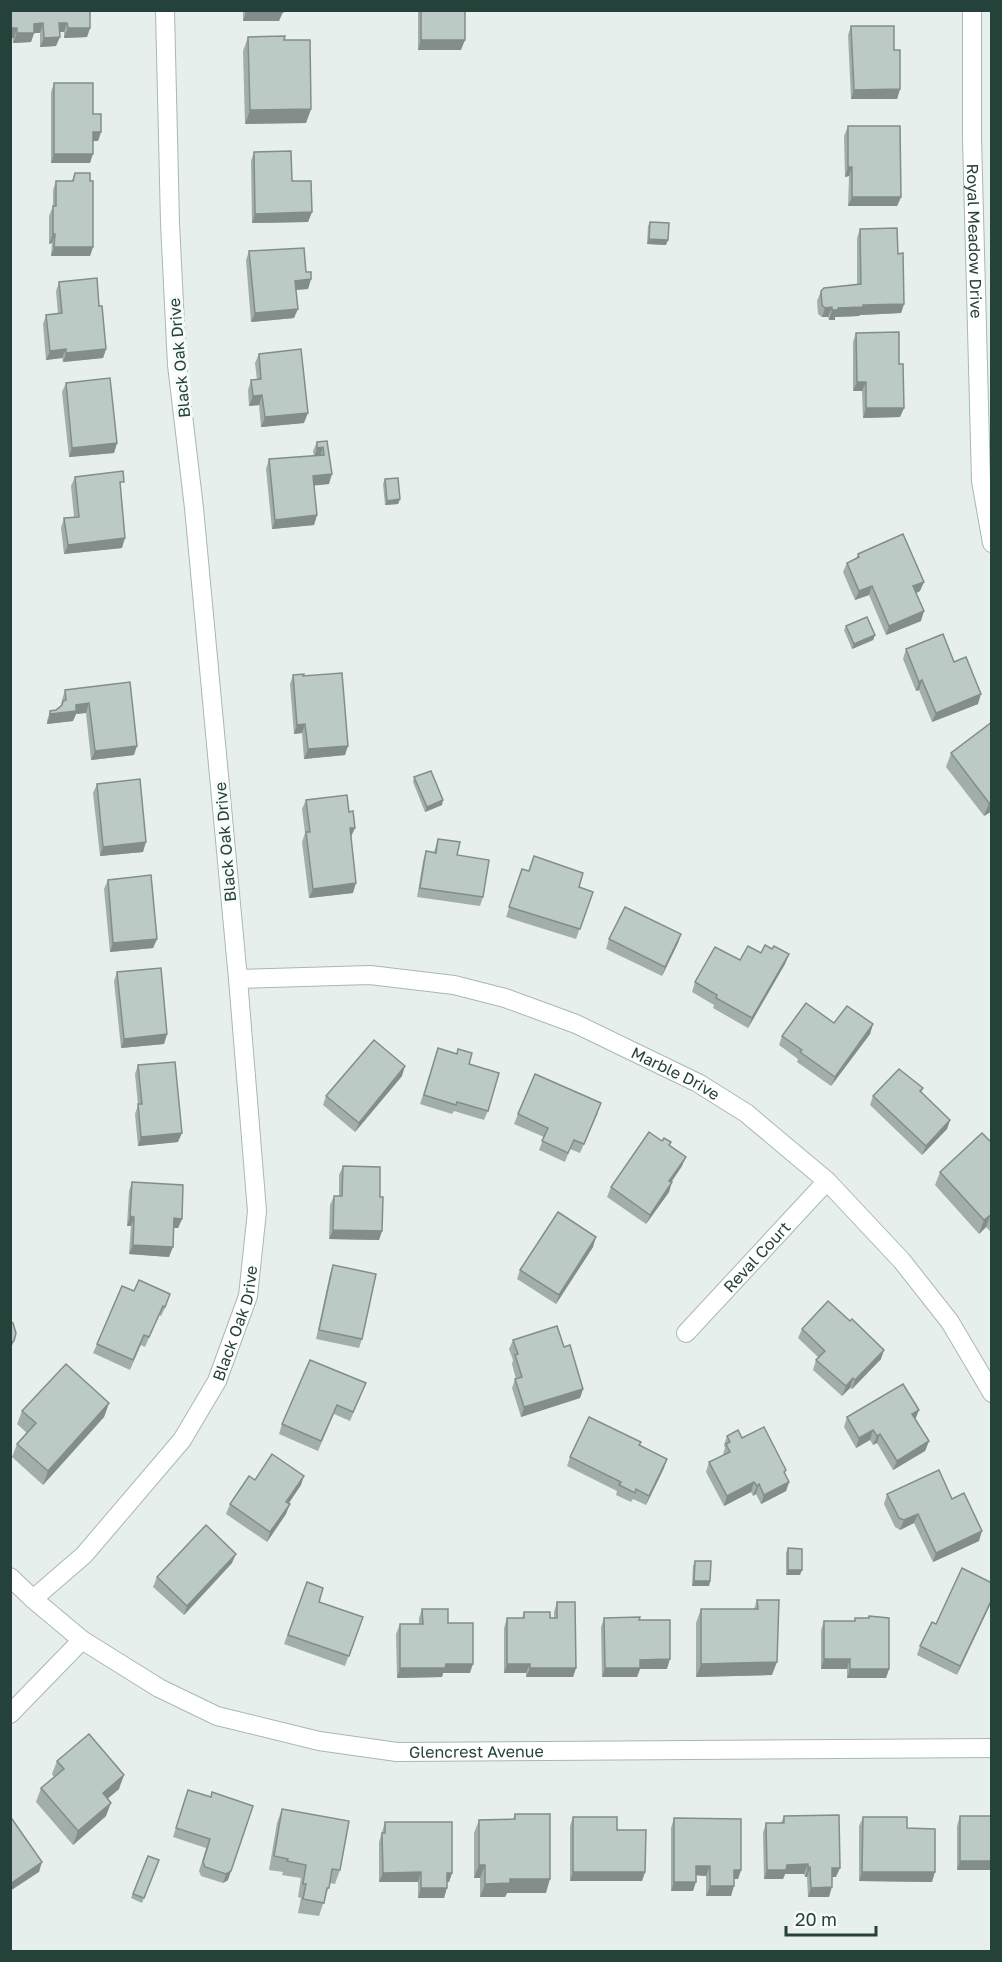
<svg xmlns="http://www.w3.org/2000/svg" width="1002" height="1962" viewBox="0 0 1002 1962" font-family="'Golos Text',sans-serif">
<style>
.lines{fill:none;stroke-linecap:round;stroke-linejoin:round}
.minor-casing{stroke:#a8b8b2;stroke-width:20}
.minor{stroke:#fff;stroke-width:18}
.wall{fill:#a1aea9}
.shaded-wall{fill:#838d89}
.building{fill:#bbcac4;stroke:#838d89;stroke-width:1.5}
.labels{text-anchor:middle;stroke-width:6;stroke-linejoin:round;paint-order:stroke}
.street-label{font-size:16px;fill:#24423a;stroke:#f7fbf9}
</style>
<rect width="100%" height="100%" fill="#e6efeb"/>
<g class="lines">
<!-- minor casing -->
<g class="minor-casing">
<g id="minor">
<path id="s1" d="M972 10V138L981 481 992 543"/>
<path id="s2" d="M238 979 370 975 454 985 505 998 576 1024 698 1083 746 1113 827 1181 902 1261 950 1322 992 1393"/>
<path id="s3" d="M686 1333 827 1181"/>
<path id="s4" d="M10 1577 33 1599 82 1640 159 1688 217 1716 319 1741 397 1752 992 1748"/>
<path id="s5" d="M33 1599 84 1555 182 1440 217 1381 248 1296 257 1211 238 979 194 508 177 365 170 223 165 10"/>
<polyline points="10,1714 82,1640"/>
</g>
</g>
<!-- minor -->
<use href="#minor" class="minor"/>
</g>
<!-- wall -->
<g class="wall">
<polygon points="10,10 90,28 87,37 64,38 64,32 60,32 56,46 40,47 40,33 34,33 31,42 13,43"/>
<polygon points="243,10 283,10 279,21 243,21"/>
<polygon points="418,10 465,10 461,50 418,50"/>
<polygon points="851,26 894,50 900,89 897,99 851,99 848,35"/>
<polygon points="248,37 284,40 311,109 306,123 245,124 243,51"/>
<polygon points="54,83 101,132 98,141 93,141 90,163 51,163 51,92"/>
<polygon points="848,126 901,197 897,206 848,206 849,176 845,177 844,136"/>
<polygon points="254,152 292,181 312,212 308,222 252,223 251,161"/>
<polygon points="75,173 93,247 90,256 51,256 52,243 49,244 49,216 53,206 53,190 56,181 72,181"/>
<polygon points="650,222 666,245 647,244 648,226"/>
<polygon points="860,229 898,254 904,304 901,313 860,315 859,316 835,317 835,320 829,320 828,317 822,317 818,314 817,301 821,291 857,285 857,238"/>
<polygon points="249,251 306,272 311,279 308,289 296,290 294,318 251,322 246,260"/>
<polygon points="59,282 99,306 106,349 103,358 63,362 62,358 46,360 43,324 46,315 58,314 56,291"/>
<polygon points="856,333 899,364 904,408 900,417 863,418 862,391 853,391 853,342"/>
<polygon points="259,354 304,423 261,427 259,405 249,406 248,390 251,380 257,380 255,363"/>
<polygon points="66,383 117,443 114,453 69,457 62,392"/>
<polygon points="327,441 329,484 314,485 317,515 314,525 272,529 266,469 269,459 314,456 313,451 317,442"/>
<polygon points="75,477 121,490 122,548 64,554 61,528 64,518 74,517 71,486"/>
<polygon points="385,479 400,499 398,504 385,505 383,484"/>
<polygon points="858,554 920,591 916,593 921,621 886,635 869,595 855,600 843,572 847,563 856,559"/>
<polygon points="846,626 875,635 873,640 852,649 844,630"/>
<polygon points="906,649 954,662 978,704 932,722 919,690 916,691 903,659"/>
<polygon points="293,675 303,676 345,755 304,759 302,733 294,734 290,684"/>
<polygon points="130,682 134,755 91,760 86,713 76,714 73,721 47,724 47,721 50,711 56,710 61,706 62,700 65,690"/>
<polygon points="992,722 992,811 984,816 946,767 951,753"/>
<polygon points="414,777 442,805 425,812 413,782"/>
<polygon points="97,784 143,852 100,856 93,793"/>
<polygon points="306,800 351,837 353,893 309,898 302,842 305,833 302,809"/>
<polygon points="438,839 483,897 480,906 417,897 423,861 426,851 434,852"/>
<polygon points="522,869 593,892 576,939 506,917"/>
<polygon points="108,880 157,939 153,948 110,952 104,889"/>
<polygon points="681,934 678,943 662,976 606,949 609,939"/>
<polygon points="772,949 789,954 785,964 748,1028 713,1008 714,1005 692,992 695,982 740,960"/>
<polygon points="117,972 167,1034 164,1044 121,1048 114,981"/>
<polygon points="834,1023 873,1024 870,1034 831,1086 797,1062 798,1059 779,1045 782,1036"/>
<polygon points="438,1048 469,1064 488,1111 484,1120 454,1111 452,1114 420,1104"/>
<polygon points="138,1065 178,1142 138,1146 135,1114 138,1105 135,1074"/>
<polygon points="402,1076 355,1132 323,1105 326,1096"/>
<polygon points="923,1088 921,1093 950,1120 947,1129 922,1155 870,1105 873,1096"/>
<polygon points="598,1113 580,1153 570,1149 565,1162 539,1150 544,1137 514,1124 518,1114"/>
<polygon points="992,1143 992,1233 986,1227 979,1234 935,1185 940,1172"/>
<polygon points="670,1146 682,1166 671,1182 669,1192 646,1224 607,1197 611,1187"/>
<polygon points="343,1166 380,1197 382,1231 379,1240 329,1239 330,1205 334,1196 339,1196 339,1175"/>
<polygon points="132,1182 182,1219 178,1228 174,1228 169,1257 129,1254 131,1226 127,1226 129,1191"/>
<polygon points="593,1247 556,1304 517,1279 520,1270"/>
<polygon points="333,1265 362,1339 359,1348 316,1339 330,1274"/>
<polygon points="167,1304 161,1316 159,1315 145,1347 141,1345 130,1370 93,1353 97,1344"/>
<polygon points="802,1329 881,1359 852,1389 850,1388 842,1396 813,1370 816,1360 819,1358 798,1338"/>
<polygon points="513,1340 564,1347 583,1389 580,1398 521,1417 512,1388 515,1379 516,1379 512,1364 513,1360 509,1349"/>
<polygon points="362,1393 350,1421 334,1414 318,1451 279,1434 282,1424"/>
<polygon points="109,1403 104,1417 43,1485 12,1457 17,1444 27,1433 17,1424 22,1411"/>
<polygon points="919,1410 915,1419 929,1441 925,1451 893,1470 877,1443 873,1445 870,1440 856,1448 844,1427 847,1417"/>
<polygon points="727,1436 742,1438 786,1470 785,1473 789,1482 786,1491 761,1504 756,1494 753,1496 751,1492 724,1506 706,1472 709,1462 724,1455 723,1454 725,1448 724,1445"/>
<polygon points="640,1445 664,1468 646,1505 633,1499 631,1502 616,1495 617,1491 567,1466 570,1457"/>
<polygon points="255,1480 301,1485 288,1503 286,1514 267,1542 226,1514 230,1504"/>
<polygon points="887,1494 952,1499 979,1541 933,1562 914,1523 900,1530 895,1527 884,1504"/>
<polygon points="788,1548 800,1575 786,1575 786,1553"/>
<polygon points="695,1561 710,1581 709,1586 692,1586 693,1566"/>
<polygon points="232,1563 184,1615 153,1587 157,1577"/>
<polygon points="307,1582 319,1602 363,1617 345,1666 284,1644"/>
<polygon points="992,1583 957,1675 917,1655 920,1646 936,1624"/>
<polygon points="757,1600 772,1675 696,1677 696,1623 701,1609 754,1609"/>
<polygon points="557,1602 576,1668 573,1677 526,1677 526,1673 504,1673 504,1628 507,1618 522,1618 524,1612 554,1618 554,1612"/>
<polygon points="422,1609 448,1623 470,1673 443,1673 442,1677 397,1678 396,1634 400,1624 419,1624 419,1618"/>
<polygon points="869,1616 889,1669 886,1678 847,1678 847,1669 821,1669 821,1630 824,1621 854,1621 855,1618 868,1618"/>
<polygon points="604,1618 639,1620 667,1669 640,1669 637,1677 602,1677 601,1627"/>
<polygon points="57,1761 119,1789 108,1798 106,1816 73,1845 36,1802 41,1788 54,1777 52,1774"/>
<polygon points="211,1797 228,1880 223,1883 201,1876 199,1871 206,1848 173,1837 185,1799"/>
<polygon points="282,1809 340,1870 335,1884 330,1883 319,1916 298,1913 301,1898 298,1897 301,1878 282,1875 283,1872 269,1870 277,1823"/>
<polygon points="515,1814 546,1893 507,1893 505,1897 480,1897 480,1878 474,1878 474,1833 479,1820 513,1819"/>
<polygon points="784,1816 836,1877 832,1877 829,1897 808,1897 807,1877 805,1877 804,1874 785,1874 783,1879 764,1879 763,1833 766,1823 781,1823"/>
<polygon points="960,1816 992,1816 957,1870 957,1826"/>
<polygon points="573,1817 617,1830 645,1872 642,1881 570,1881 570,1826"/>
<polygon points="863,1817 907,1828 932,1882 859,1881 859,1826"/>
<polygon points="674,1818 741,1870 738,1879 734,1879 731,1896 706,1896 706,1876 696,1875 693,1891 671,1891 671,1828"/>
<polygon points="385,1822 452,1873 449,1882 447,1882 444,1898 418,1898 418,1882 379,1882 379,1842"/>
<polygon points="148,1856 159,1860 142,1903 131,1898"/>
</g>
<!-- shaded-wall -->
<g class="shaded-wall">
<polygon points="246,12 283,12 279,21 243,21"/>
<polygon points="43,23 40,33 34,33 31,42 13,43 17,33 34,24"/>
<polygon points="59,23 67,23 64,32 56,32"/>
<polygon points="10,28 17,28 14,38 10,38"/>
<polygon points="68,28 90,28 87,37 64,38"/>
<polygon points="60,37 56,46 40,47 44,38"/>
<polygon points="421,40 465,40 461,50 418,50"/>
<polygon points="900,89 897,99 851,99 854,90"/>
<polygon points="311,109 306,123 245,124 250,110"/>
<polygon points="93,132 101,132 98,141 90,141"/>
<polygon points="54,154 93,154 90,163 51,163"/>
<polygon points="848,167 852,167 849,176 845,177"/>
<polygon points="852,197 901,197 897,206 848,206"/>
<polygon points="312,212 308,222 252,223 255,214"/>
<polygon points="53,234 55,234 52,243 49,244"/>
<polygon points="649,239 668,240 666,245 647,244"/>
<polygon points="54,247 93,247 90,256 51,256"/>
<polygon points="311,279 308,289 292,290 295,281"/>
<polygon points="904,304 901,313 860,315 859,316 835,317 835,320 829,320 832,310 838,308 863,305"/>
<polygon points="832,307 828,317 822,317 825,308"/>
<polygon points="298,309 294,318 251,322 255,313"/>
<polygon points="66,349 62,358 46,360 50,351"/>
<polygon points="106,349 103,358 63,362 66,353"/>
<polygon points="857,382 866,382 862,391 853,391"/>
<polygon points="262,395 259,405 249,406 253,396"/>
<polygon points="866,408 904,408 900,417 863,418"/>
<polygon points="308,413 304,423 261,427 265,417"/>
<polygon points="117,443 114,453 69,457 72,448"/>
<polygon points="323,447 320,457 314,457 317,448"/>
<polygon points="332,474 329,484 310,486 313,476"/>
<polygon points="400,499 398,504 385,505 387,501"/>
<polygon points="317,515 314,525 272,529 275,520"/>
<polygon points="125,538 122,548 64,554 68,545"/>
<polygon points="924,582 920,591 910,596 913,586"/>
<polygon points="872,586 869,595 855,600 859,591"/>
<polygon points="924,611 921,621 886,635 889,626"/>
<polygon points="875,635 873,640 852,649 854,644"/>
<polygon points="922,680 919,690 916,691 919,682"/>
<polygon points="981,694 978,704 932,722 936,713"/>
<polygon points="89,703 86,713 76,714 73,721 47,724 50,714 76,705"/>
<polygon points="305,724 302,733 294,734 297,725"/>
<polygon points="137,746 134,755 91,760 95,751"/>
<polygon points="348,746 345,755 304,759 308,749"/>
<polygon points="443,800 442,805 425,812 427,807"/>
<polygon points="992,801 992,811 984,816 989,803"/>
<polygon points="350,828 355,828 351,837 346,837"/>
<polygon points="146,842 143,852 100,856 103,847"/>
<polygon points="356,883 353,893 309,898 313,889"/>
<polygon points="681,934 678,943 662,976 665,967"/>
<polygon points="157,939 153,948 110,952 113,943"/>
<polygon points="789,954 785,964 748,1028 752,1018"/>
<polygon points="873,1024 870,1034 831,1086 835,1077"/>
<polygon points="167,1034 164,1044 121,1048 124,1039"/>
<polygon points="405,1066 402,1076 355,1132 359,1123"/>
<polygon points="950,1120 947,1129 922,1155 926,1146"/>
<polygon points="182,1133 178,1142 138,1146 141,1137"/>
<polygon points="686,1157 682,1166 666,1190 669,1181"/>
<polygon points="672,1182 669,1192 646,1224 650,1215"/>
<polygon points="991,1213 986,1227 979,1234 984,1220"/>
<polygon points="130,1216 134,1217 131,1226 127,1226"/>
<polygon points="174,1218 182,1219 178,1228 171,1228"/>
<polygon points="333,1230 382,1231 379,1240 329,1239"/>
<polygon points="596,1237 593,1247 556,1304 559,1295"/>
<polygon points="133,1245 173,1247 169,1257 129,1254"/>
<polygon points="14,1341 10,1350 10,1343"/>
<polygon points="884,1350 881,1359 852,1389 855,1380"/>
<polygon points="853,1378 850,1388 842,1396 846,1386"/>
<polygon points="583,1389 580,1398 521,1417 524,1407"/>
<polygon points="109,1403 104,1417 43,1485 48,1471"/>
<polygon points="919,1410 915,1420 912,1414"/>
<polygon points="873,1430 870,1440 856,1448 859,1438"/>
<polygon points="880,1434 877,1443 873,1445 877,1436"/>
<polygon points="929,1441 925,1451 893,1470 897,1461"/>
<polygon points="667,1459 664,1468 646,1505 649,1496"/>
<polygon points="304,1476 301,1485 283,1512 286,1502"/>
<polygon points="754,1482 751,1492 724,1506 727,1496"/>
<polygon points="789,1482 786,1491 761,1504 764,1495"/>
<polygon points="759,1484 756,1494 753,1496 757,1486"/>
<polygon points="290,1504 286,1514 267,1542 270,1532"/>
<polygon points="918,1514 914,1523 900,1530 904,1520"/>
<polygon points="982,1531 979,1541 933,1562 936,1553"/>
<polygon points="236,1554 232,1563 184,1615 187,1606"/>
<polygon points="788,1570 802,1570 800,1575 786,1575"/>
<polygon points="694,1581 710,1581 709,1586 692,1586"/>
<polygon points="992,1599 992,1601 957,1675 960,1666"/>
<polygon points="670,1659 667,1669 640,1669 637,1677 602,1677 605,1668 640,1660"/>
<polygon points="824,1659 850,1659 847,1669 821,1669"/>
<polygon points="777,1662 772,1675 696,1677 701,1664"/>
<polygon points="446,1664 473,1664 470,1673 443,1673 442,1677 397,1678 400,1668"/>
<polygon points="507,1664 530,1664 526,1673 504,1673"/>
<polygon points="530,1668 576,1668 573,1677 526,1677"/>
<polygon points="850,1669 889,1669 886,1678 847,1678"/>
<polygon points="124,1775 119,1789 98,1807 103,1793"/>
<polygon points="111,1803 106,1816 73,1845 78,1831"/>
<polygon points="960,1861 992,1861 992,1870 957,1870"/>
<polygon points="42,1862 39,1872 10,1891 10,1884"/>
<polygon points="808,1864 804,1874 785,1874 783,1879 764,1879 767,1870 787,1865"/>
<polygon points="479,1865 485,1865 480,1878 474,1878"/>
<polygon points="696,1866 710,1866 706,1876 693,1875"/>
<polygon points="810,1867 807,1877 805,1877 808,1868"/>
<polygon points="832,1868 840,1868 836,1877 828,1877"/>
<polygon points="734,1870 741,1870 738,1879 731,1879"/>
<polygon points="231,1871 228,1880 223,1883 226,1874"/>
<polygon points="421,1872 418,1882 379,1882 383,1873"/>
<polygon points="573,1872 645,1872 642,1881 570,1881"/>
<polygon points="862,1872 935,1872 932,1882 859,1881"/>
<polygon points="447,1873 452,1873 449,1882 444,1882"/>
<polygon points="510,1879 550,1879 546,1893 507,1893 505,1897 480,1897 485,1884"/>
<polygon points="674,1882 696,1882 693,1891 671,1891"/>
<polygon points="710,1886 734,1886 731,1896 706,1896"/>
<polygon points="832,1887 829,1897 808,1897 811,1888"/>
<polygon points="421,1888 447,1888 444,1898 418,1898"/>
</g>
<!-- building -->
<g class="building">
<polygon points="10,10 90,10 90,28 68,28 67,23 59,23 60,37 44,38 43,23 34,24 34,33 17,33 17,28 10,28"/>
<rect x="246" y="10" width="37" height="2"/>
<rect x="421" y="10" width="44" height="30"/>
<polygon points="851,26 894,26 894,50 900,50 900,89 854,90"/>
<polygon points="285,36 284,40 310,40 311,109 250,110 248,37"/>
<polygon points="54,83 93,83 93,114 101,114 101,132 93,132 93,154 54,154"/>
<polygon points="848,126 900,126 901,197 852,197 852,167 848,167"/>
<polygon points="291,151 292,181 311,181 312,212 255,214 254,152"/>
<polygon points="75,173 90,173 90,181 93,181 93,247 54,247 55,234 53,234 53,206 56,206 56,181 73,181"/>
<polygon points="650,222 669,223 668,240 649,239"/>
<polygon points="897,228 898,254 903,253 904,304 863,305 863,307 838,308 838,310 832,310 832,307 825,308 822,305 821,291 824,288 861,284 860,229"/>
<polygon points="304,248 306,272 311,272 311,279 295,281 298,309 255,313 249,251"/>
<polygon points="97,278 99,306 102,306 106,349 66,353 66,349 50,351 46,315 62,313 59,282"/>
<polygon points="899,332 899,364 903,364 904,408 866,408 866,382 857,382 856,333"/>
<polygon points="301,349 308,413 265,417 262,395 253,396 251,380 261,379 259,354"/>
<polygon points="110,378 117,443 72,448 66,383"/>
<polygon points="327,441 332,474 313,476 317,515 275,520 269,459 324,455 323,447 317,448 317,442"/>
<polygon points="123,471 124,482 120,482 125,538 68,545 64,518 79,517 75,477"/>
<polygon points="398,478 400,499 387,501 385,479"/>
<polygon points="903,534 924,582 913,586 924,611 889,626 872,586 859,591 847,563 859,557 858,554"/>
<polygon points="867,617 875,635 854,644 846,626"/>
<polygon points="943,634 954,662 966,657 981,694 936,713 922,680 919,682 906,649"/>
<polygon points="342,673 348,746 308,749 305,724 297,725 293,675 304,674 303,676"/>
<polygon points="130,682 137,746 95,751 89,703 76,705 76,711 50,714 50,711 56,710 62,705 63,701 66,700 65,690"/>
<polygon points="992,722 992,801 989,803 951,753"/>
<polygon points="431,771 443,800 427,807 414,777"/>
<polygon points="140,779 146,842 103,847 97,784"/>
<polygon points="347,795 349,812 353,811 355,828 350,828 356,883 313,889 306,832 310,832 306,800"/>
<polygon points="438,839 460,842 457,855 489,860 483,897 420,888 426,851 436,853"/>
<polygon points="534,856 583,873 579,887 593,892 580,929 509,907 522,869 529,871"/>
<polygon points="151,875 157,939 113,943 108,880"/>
<polygon points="625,907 681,934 665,967 609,939"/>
<polygon points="765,945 772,949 774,946 789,954 752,1018 716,998 717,995 695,982 715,947 740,960 748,946 761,953"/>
<polygon points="161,968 167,1034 124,1039 117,972"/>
<polygon points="806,1003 834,1023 847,1006 873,1024 835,1077 800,1052 802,1050 782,1036"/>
<polygon points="374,1040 405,1066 359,1123 326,1096"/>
<polygon points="438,1048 457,1054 458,1049 472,1053 469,1064 499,1073 488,1111 457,1102 456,1105 424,1095"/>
<polygon points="175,1062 182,1133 141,1137 138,1104 142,1104 138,1065"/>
<polygon points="899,1069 923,1088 920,1091 950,1120 926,1146 873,1096"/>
<polygon points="535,1074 601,1103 584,1144 574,1140 568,1153 542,1141 548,1128 518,1114"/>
<polygon points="649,1132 662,1141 664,1138 671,1142 669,1145 686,1157 669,1181 672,1182 650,1215 611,1187"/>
<polygon points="982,1133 992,1143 992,1214 984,1220 940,1172"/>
<polygon points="343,1166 380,1167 380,1197 383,1197 382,1231 333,1230 334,1196 342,1196"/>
<polygon points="132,1182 183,1185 182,1219 174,1218 173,1247 133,1245 134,1217 130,1216"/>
<polygon points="558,1212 596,1237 559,1295 520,1270"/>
<polygon points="333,1265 376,1274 362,1339 319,1330"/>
<polygon points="139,1280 170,1294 165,1307 163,1306 149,1337 144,1335 133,1360 97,1344 122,1286 134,1291"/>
<polygon points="828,1301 850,1321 852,1319 884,1350 855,1380 853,1378 846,1386 816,1360 825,1351 802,1329"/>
<polygon points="10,1321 13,1323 16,1333 14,1341 10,1343"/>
<polygon points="557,1326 564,1347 570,1345 583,1389 524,1407 515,1379 522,1377 515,1355 518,1354 513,1340"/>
<polygon points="310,1360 366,1383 353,1412 337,1405 321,1441 282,1424"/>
<polygon points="66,1364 109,1403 48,1471 17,1444 36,1423 22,1411"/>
<polygon points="903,1384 919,1410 912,1414 929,1441 897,1461 880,1434 877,1436 873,1430 859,1438 847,1417"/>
<polygon points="589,1417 641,1442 639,1445 667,1459 649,1496 636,1489 635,1493 619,1485 621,1482 570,1457"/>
<polygon points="764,1427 786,1470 784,1472 789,1482 764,1495 759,1484 757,1486 754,1482 727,1496 709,1462 730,1452 726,1444 730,1442 727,1436 738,1430 742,1438"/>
<polygon points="272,1454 304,1476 286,1502 290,1504 270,1532 230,1504 249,1476 255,1480"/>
<polygon points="939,1470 952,1499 964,1493 982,1531 936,1553 918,1514 904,1520 899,1518 887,1494"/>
<polygon points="206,1525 236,1554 187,1606 157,1577"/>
<polygon points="788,1548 802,1549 802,1570 788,1570"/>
<polygon points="695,1561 711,1561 710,1581 694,1581"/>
<polygon points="962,1568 992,1583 992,1599 960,1666 920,1646 932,1622 936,1624"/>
<polygon points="307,1582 323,1588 319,1602 363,1617 349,1656 288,1635"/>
<polygon points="757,1600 779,1600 777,1662 701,1664 701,1609 758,1609"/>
<polygon points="557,1602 575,1602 576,1668 530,1668 530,1664 507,1664 507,1618 524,1618 524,1612 550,1612 550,1618 557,1618"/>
<polygon points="422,1609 448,1609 448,1623 473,1623 473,1664 446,1664 445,1668 400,1668 400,1624 423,1624"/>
<polygon points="869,1616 889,1618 889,1669 850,1669 850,1659 824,1659 824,1621 855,1621 855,1618 869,1618"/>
<polygon points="640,1617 639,1620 670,1620 670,1659 640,1660 640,1668 605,1668 604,1618"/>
<polygon points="89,1734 124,1775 103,1793 111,1803 78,1831 41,1788 64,1769 57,1761"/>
<polygon points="188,1790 211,1797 212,1792 253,1806 231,1871 226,1874 205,1867 203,1862 210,1839 176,1828"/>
<polygon points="282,1809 349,1821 340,1870 332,1869 329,1888 327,1888 324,1903 303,1899 306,1884 303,1884 306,1865 287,1861 288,1859 274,1856"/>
<polygon points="515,1814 550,1814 550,1879 510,1879 510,1883 485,1884 485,1865 479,1865 479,1820 515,1819"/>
<polygon points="839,1815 840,1868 832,1868 832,1887 811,1888 810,1867 808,1868 808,1864 787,1865 786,1870 767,1870 766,1823 784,1823 784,1816"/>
<rect x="960" y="1816" width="32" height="45"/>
<polygon points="573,1817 617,1817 617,1830 646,1830 645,1872 573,1872"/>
<polygon points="863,1817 907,1817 907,1828 935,1829 935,1872 862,1872"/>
<polygon points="674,1818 741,1819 741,1870 734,1870 734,1886 710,1886 710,1866 696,1866 696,1882 674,1882"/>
<polygon points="12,1819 42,1862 10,1884 10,1820"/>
<polygon points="385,1822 452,1822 452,1873 447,1873 447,1888 421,1888 421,1872 383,1873 382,1833 385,1833"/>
<polygon points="148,1856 159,1860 144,1898 133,1894"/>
</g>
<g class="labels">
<!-- street labels -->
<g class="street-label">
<text dy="6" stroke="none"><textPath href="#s1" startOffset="231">Royal Meadow Drive</textPath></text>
<text transform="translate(179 358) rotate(-95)" y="6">Black Oak Drive</text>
<text transform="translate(225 842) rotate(-95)" y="6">Black Oak Drive</text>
<text dy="6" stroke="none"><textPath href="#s2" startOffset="456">Marble Drive</textPath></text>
<text dy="6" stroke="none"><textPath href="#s3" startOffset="104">Reval Court</textPath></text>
<text dy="6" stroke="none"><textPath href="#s5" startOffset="348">Black Oak Drive</textPath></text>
<text dy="6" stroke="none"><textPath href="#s4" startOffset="514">Glencrest Avenue</textPath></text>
</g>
</g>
<!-- border -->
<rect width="1002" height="1962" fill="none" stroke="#24423a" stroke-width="24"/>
<!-- scale -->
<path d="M786 1926v9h90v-9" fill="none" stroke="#24423a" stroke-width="3"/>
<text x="795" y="1926" font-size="18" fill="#24423a" stroke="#f7fbf9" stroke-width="4.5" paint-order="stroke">20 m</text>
</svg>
